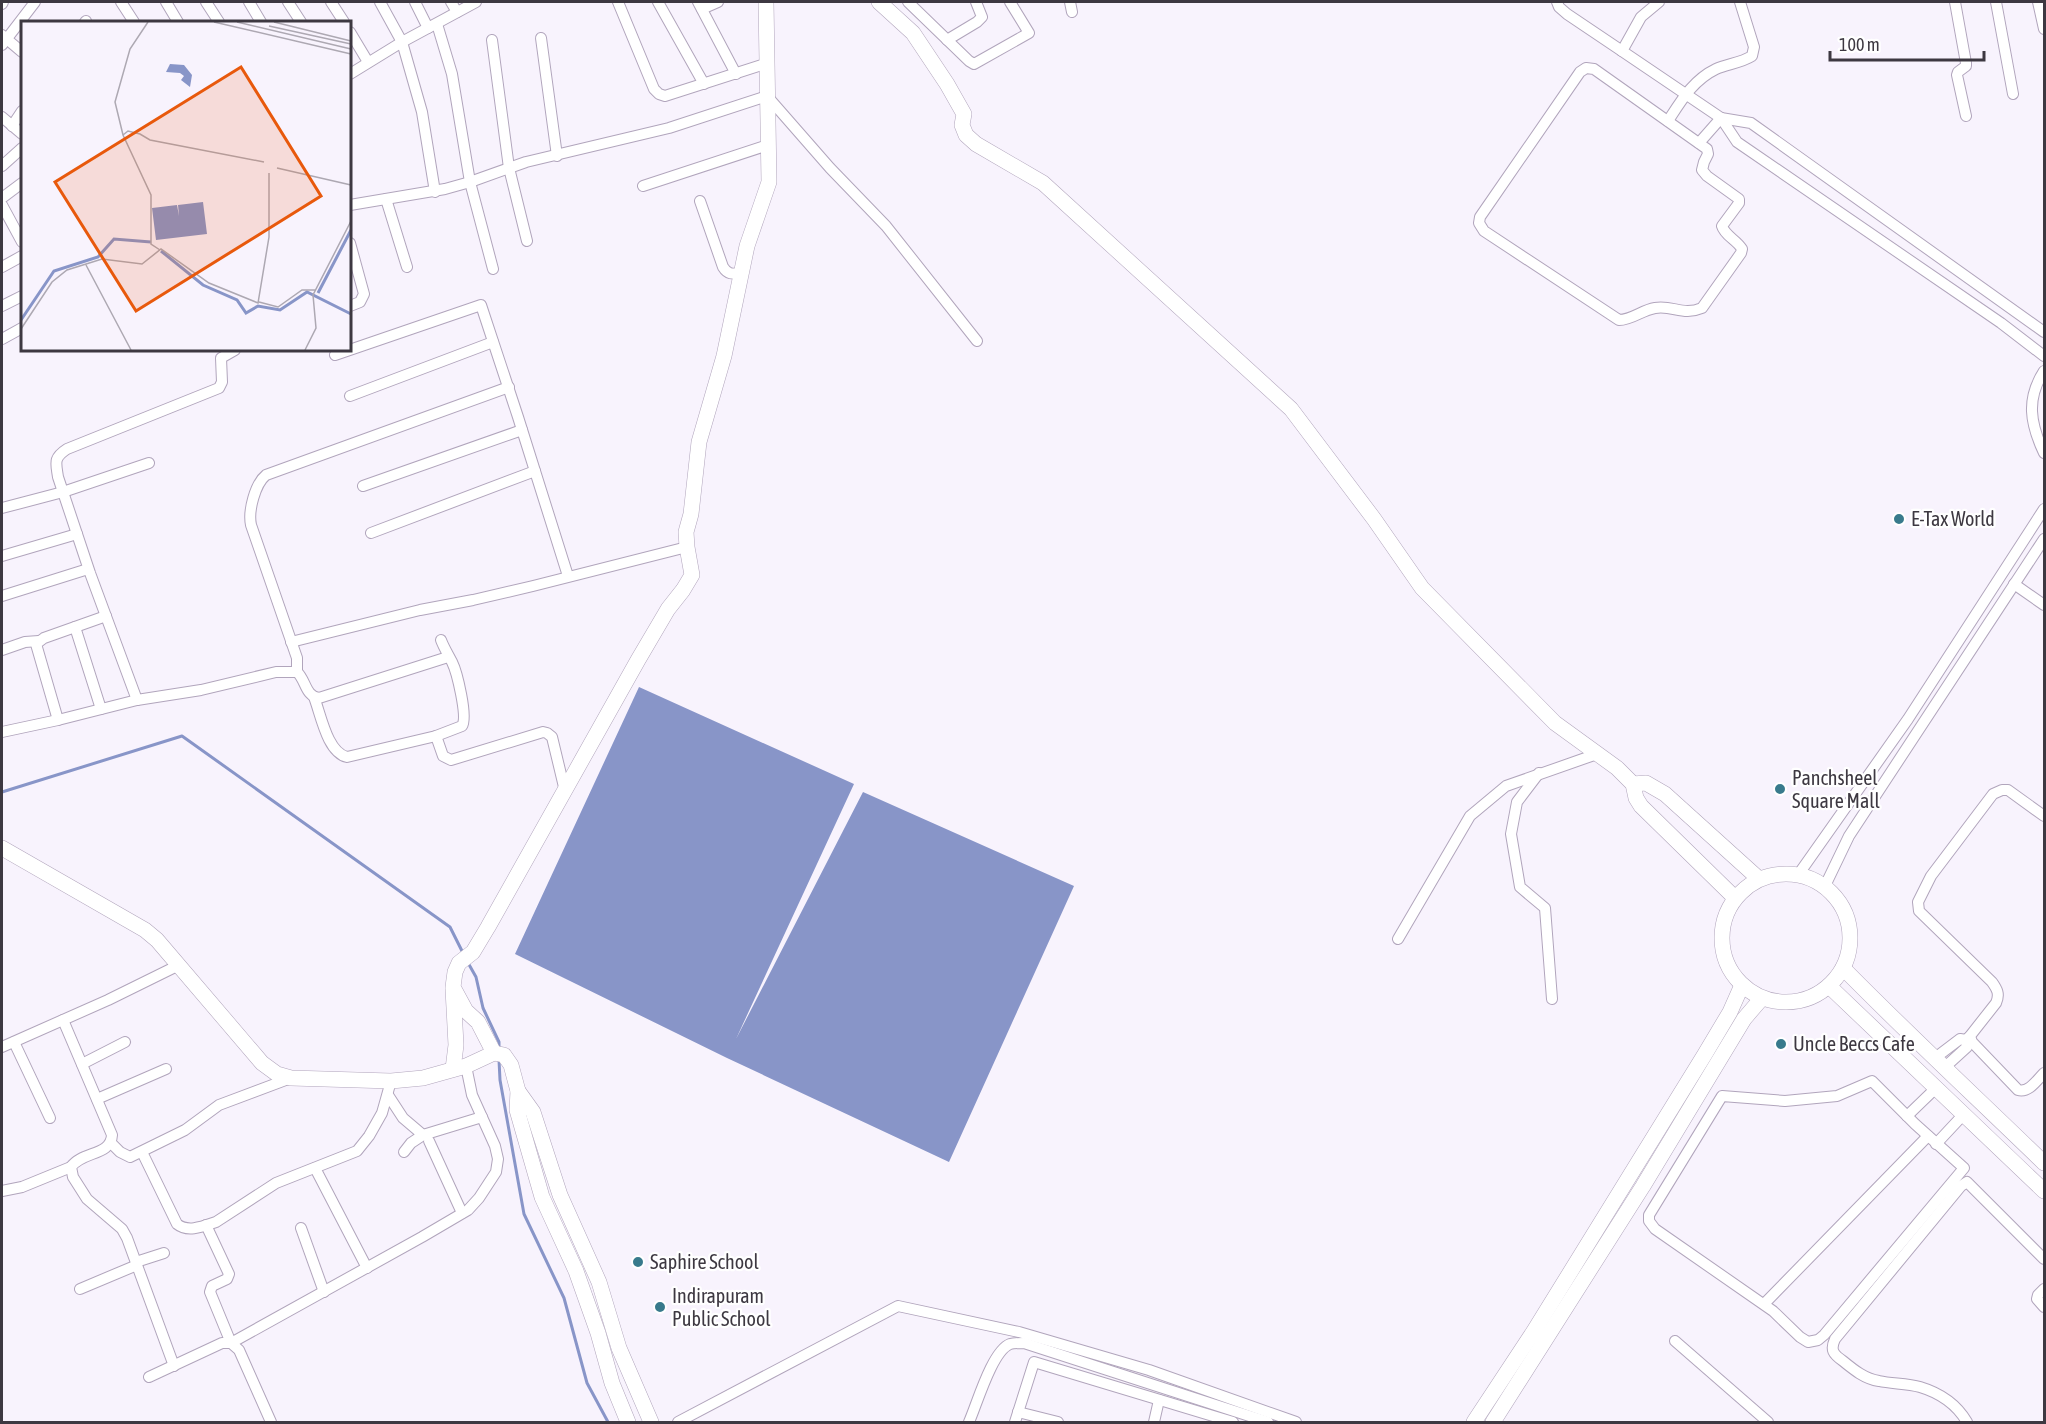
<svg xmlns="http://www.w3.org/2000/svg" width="2046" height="1424" viewBox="0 0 2046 1424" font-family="'Asap Condensed',sans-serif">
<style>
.water{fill:#8895c8}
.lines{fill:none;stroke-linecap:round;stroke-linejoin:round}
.stream{stroke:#8895c8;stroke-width:3}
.street-casing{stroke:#b1a5bc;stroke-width:12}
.secondary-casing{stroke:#b1a5bc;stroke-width:16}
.street{stroke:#fff;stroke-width:10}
.secondary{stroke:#fff;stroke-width:15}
.poi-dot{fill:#387a8c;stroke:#fff;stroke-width:2}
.labels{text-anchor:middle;stroke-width:4.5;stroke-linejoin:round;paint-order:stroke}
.poi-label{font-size:20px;fill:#3d3841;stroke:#fff;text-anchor:start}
.inset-river{fill:none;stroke:#8895c8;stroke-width:3}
.inset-road{fill:none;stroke:#ada8b2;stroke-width:1.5}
.view{fill:#e8590c;fill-opacity:0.15;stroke:#e8590c;stroke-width:3}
.inset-edge{fill:none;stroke:#3d3841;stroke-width:3}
</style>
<rect width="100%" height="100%" fill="#f8f3fd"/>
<!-- water -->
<polygon class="water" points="639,687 854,784 736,1039 863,792 1074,886 949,1162 727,1058 515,954"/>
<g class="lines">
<!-- stream -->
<g class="stream">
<polyline points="2,792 182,736 450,927 463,953"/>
<polyline points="467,961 476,977 483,1008 499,1042 499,1047"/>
<polyline points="499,1060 500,1080 524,1214 564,1298 587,1383 608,1422"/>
</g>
<!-- street casing -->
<g class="street-casing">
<g id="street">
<polyline points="121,2 134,22"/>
<polyline points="166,2 178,22"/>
<polyline points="206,2 219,22"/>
<polyline points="249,2 261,22"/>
<polyline points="288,2 301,22"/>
<polyline points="331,2 344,22"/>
<polyline points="380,2 402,42 422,112 435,192"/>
<polyline points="415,2 428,28"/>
<polyline points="451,2 457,12"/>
<polyline points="618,2 654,89 659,94 665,96 768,63"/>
<polyline points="658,2 704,84"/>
<polyline points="698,2 736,74"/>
<polyline points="908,2 969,61 974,64 1029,33 1010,2"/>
<polyline points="1070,2 1072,12"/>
<polyline points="1557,2 1559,7 1567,14 1622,51"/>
<polyline points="1659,2 1641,17 1622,51 1721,118 1737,142 2001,323 2044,356"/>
<polyline points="1955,2 1966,63 1966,66 1958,72 1957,75 1966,116"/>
<polyline points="1996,2 2013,94"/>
<polyline points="2038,2 2044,29"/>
<polyline points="2,4 3,2"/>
<polyline points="702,9 718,2"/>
<polyline points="85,22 86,21"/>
<polyline points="437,24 452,74 470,182 493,269"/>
<polyline points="350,32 368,62"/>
<polyline points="2,35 22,52"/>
<polyline points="541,38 557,156"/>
<polyline points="492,40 509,168 527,241"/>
<polyline points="947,40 977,22 982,17 976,2"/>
<polyline points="2,45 35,2"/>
<path d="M1586 68 1594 69 1707 149 1708 154 1704 162 1702 170 1707 176 1739 199V203L1722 226C1725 236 1737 240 1742 249L1741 253 1702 308C1683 316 1673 305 1655 308 1642 310 1632 320 1619 320L1484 231 1479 223 1480 217 1580 72Z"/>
<polyline points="350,74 402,42 476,2"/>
<polyline points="2,117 22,134"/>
<polyline points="1721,118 1751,123 2044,332"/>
<path d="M1668 121C1681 101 1693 80 1716 69 1727 64 1741 63 1752 56L1754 47 1740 2"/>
<polyline points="12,126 22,111"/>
<polyline points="1699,143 1721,118"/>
<polyline points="2,166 22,148"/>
<polyline points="643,186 768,145"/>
<polyline points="2,198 22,183"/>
<polyline points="386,199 407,267"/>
<path d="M700 201 723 267C728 275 733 274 741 273"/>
<polyline points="2,205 22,242"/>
<polyline points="350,205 445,189 470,182 526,162 669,128 767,96 830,168 886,226 977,341"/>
<polyline points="350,243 364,294 360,302 350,306"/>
<polyline points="2,267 22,256"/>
<polyline points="2,306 22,296"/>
<polyline points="2,339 22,328"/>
<polyline points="335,355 481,305 518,417 568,576"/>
<path d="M2044 371C2026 399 2030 423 2044 453"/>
<polyline points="350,396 493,342"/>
<polyline points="363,486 522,430"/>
<polyline points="2,508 63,492 149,463"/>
<polyline points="371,533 535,471"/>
<polyline points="2,556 77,534"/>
<polyline points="2014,584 2044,605"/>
<polyline points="2,596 88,569"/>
<polyline points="75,627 101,709"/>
<polyline points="291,642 420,610 473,600 533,586 687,547"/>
<polyline points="2,650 25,642 39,641"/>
<path d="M297 672V658L251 525C248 511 255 484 266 475L509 387"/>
<path d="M314 697C321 715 327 752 347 757L436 736 462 726C468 717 457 672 452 662 448 654 444 648 441 640"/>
<path d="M137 700 90 573 58 477C56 463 53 458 67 449L219 388 222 382 221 358 235 350"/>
<polyline points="58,720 36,644 44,638 106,616"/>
<path d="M2 732 58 720 137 700 201 690 276 672H297C306 680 305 696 319 698L448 657"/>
<polyline points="436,736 443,756 451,760 543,732 547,733 552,737 565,791"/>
<polyline points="1539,773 1517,802 1511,834 1520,887 1545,908 1552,999"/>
<path d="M2044 816 2008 790H2002L1993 794 1931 876 1918 902 1919 911 1992 982C1997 989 2000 994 1996 1003L1970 1036 1972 1042 2018 1090C2029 1093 2037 1080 2044 1073"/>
<polyline points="1798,875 1908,719 2044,509"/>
<polyline points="1824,888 1849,836 2044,539"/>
<polyline points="1398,939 1470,816 1506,786 1597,754"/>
<path d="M63 1020 112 1135C111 1156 82 1151 71 1167L73 1177 87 1199 122 1229 127 1238 174 1366"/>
<polyline points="14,1042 50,1118"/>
<polyline points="2,1047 108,1000 177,966"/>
<polyline points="1935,1058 1960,1039 1966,1040"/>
<polyline points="82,1064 125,1042"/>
<polyline points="1945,1067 1967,1047 1966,1040 1969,1037"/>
<polygon points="1872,1081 1915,1124 1964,1168 1824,1335 1818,1340 1808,1342 1800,1337 1773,1311 1655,1229 1649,1221 1649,1215 1722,1096 1785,1101 1837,1096"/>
<polyline points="388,1095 403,1118 423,1135 411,1143 404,1152"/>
<polyline points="97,1099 166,1069"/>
<polyline points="1907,1116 1936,1088"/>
<polyline points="423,1135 482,1117"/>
<polyline points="429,1141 462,1213"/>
<polyline points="111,1143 120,1152 130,1157 185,1130 219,1105 291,1078"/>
<polyline points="1936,1144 1964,1114"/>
<path d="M142 1152 177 1224C188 1233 204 1226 216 1222L276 1183 357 1151 369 1136 382 1113 391 1081"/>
<polyline points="315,1168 367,1268"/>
<polyline points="2,1191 22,1187 71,1167"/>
<polyline points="206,1225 229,1274 227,1279 212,1286 210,1292 231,1343 239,1350 271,1422"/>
<polyline points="301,1228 324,1292"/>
<polyline points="136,1262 164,1253"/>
<polyline points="80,1289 137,1265"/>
<polyline points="2044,1289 2038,1295 2037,1299 2044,1307"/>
<polyline points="1764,1304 1928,1136"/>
<polyline points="1675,1341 1768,1422"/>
<polyline points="149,1377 222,1343 231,1343 422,1237 468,1210 479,1198 496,1172 498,1159 495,1146 472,1095 466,1066"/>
<polyline points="1018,1412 1058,1422"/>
<polyline points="678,1422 898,1306 1019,1332 1149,1370 1296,1422"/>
<path d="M969 1422C977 1404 992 1351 1010 1344 1014 1343 1020 1343 1024 1343L1268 1422"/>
<polyline points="1015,1422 1034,1362 1233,1422"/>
<polyline points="1154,1422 1159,1400"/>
<path d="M1967 1422C1957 1405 1940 1393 1920 1387 1907 1383 1892 1384 1879 1381 1865 1379 1854 1370 1843 1361 1833 1354 1830 1350 1835 1339L1961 1186 1967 1182 2044 1259"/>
</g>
</g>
<!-- secondary casing -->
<g class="secondary-casing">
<g id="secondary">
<polyline points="879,2 913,33 947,84 964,114 962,125 966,135 976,144 1043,183 1291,409 1374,519 1422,588 1555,723 1617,768 1633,784 1636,798 1641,806 1735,898"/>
<polyline points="1633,784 1646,783 1665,794 1758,878"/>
<polyline points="2,848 145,930 157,940 262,1063 277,1074 291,1078 391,1081 423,1078 466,1066 494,1053 504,1055 511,1065 518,1091 517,1110 542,1197 576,1271 598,1333 612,1383 628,1422"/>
<circle cx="1786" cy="938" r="64"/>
<path d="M1843 968C1909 1035 1977 1098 2044 1163"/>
<polyline points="1829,986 2044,1191"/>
<polyline points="453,989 456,1045 453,1069"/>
<polyline points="494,1053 478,1022 466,1011 453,987 455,972 459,963 473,952 488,927 638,660 668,609 683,590 692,575 687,547 686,532 691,514 699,442 724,356 747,246 769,182 766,2"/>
<polyline points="518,1091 533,1112 560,1195 599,1282 619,1348 651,1422"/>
<polyline points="1474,1422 1534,1331 1705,1054 1730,1012 1742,985"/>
<polyline points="1493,1422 1643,1186 1744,1019 1762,998"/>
</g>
</g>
<!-- street -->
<use href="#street" class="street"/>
<!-- secondary -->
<use href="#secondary" class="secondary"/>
</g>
<!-- markers -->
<g class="poi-dot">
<circle cx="1899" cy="519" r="6"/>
<circle cx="1780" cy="789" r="6"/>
<circle cx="1781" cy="1044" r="6"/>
<circle cx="638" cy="1262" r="6"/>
<circle cx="660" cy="1307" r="6"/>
</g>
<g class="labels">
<!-- poi labels -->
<g class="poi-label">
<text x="1911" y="526">E-Tax World</text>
<text x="1792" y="785">Panchsheel<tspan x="1792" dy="23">Square Mall</tspan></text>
<text x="1793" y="1051">Uncle Beccs Cafe</text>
<text x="650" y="1269">Saphire School</text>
<text x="672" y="1303">Indirapuram<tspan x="672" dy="23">Public School</tspan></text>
</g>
</g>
<!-- overview -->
<g transform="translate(21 21)">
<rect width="330" height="330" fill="#f8f3fd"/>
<path d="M149 43 163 44 171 54 169 66 160 59 163 55 159 52 145 51ZM182 181 186 213 135 219 131 187 156 184 158 195 157 184Z" fill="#8895c8"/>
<path class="inset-river" d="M140 230 182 264 216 279 225 292 237 285 259 289 286 271 330 293M297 272 330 209M0 299 33 250 77 236 93 218 130 221"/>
<path class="inset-road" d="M127 1 109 28 94 81 102 114 130 174V223L139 229M193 1 330 33M216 1 330 28M253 1 330 20M248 5 330 23M102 114 107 110 119 113 129 119 243 141M256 147 330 164M65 244 110 329M238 281 257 286 281 269H295M0 308 31 261 46 249 81 238 121 243 140 228 188 262 237 282 248 216V152M284 329 295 307 292 274 330 200"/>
<path class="view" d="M220 46 300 175 115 290 34 161Z"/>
<rect width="330" height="330" class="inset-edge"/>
</g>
<!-- border -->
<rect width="2046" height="1424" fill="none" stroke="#3d3841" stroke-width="6"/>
<!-- scale -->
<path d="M1830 51v9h154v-9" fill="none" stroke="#3d3841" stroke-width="3"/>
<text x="1839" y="51" font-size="18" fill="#3d3841" stroke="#ffffff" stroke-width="4.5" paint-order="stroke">100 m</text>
</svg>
